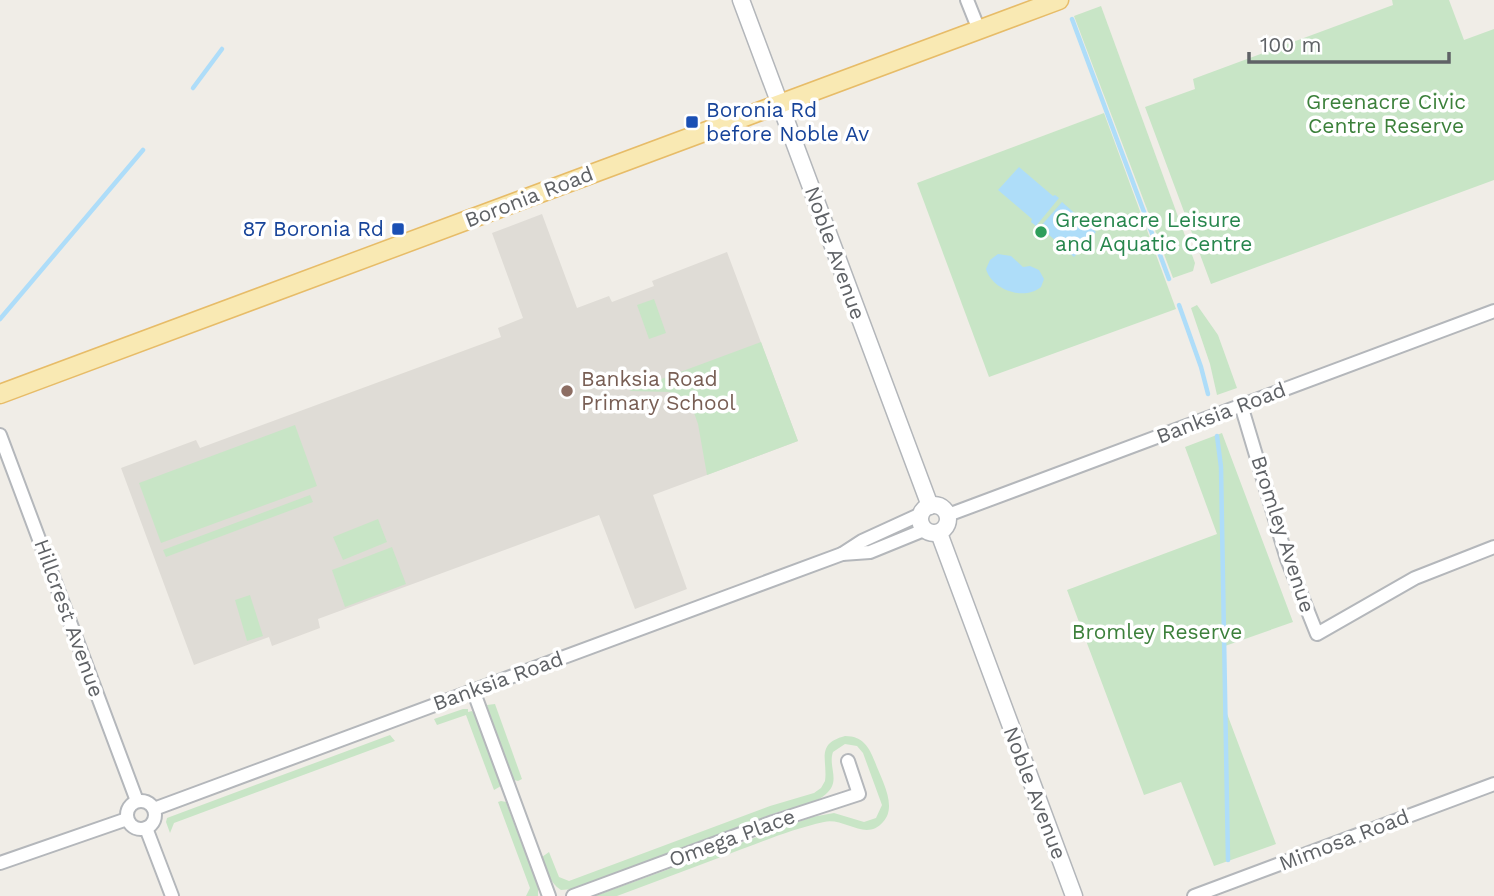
<svg xmlns="http://www.w3.org/2000/svg" width="1494" height="896" viewBox="0 0 1494 896" font-family="'Work Sans',sans-serif">
<style>
.education{fill:#dfdcd6}
.green{fill:#c8e5c6}
.water{fill:#aeddf9}
.lines{fill:none;stroke-linecap:round;stroke-linejoin:round}
.stream{stroke:#aeddf9;stroke-width:4.5}
.street-casing{stroke:#b4b7bb;stroke-width:16}
.secondary-casing{stroke:#b3b6ba;stroke-width:19}
.primary-casing{stroke:#e7bc68;stroke-width:21}
.street{stroke:#fff;stroke-width:12}
.secondary{stroke:#fff;stroke-width:16}
.primary{stroke:#f9e9b3;stroke-width:18}
.transit-dot{fill:#1a4fb4;stroke:#fff;stroke-width:2.5}
.leisure-dot{fill:#2e9e5b;stroke:#fff;stroke-width:2.5}
.education-dot{fill:#8d6e63;stroke:#fff;stroke-width:2.5}
.labels{text-anchor:middle;stroke-width:7;stroke-linejoin:round;paint-order:stroke}
.park-label{font-size:21px;fill:#3c803b;stroke:#fff}
.transit-label{font-size:21px;fill:#164399;stroke:#fff;text-anchor:start}
.street-label{font-size:21px;fill:#5f6266;stroke:#fff}
.leisure-label{font-size:21px;fill:#27864d;stroke:#fff;text-anchor:start}
.education-label{font-size:21px;fill:#785e54;stroke:#fff;text-anchor:start}
</style>
<rect width="100%" height="100%" fill="#f0ede7"/>
<!-- education -->
<polygon class="education" points="542,214 577,308 609,296 612,302 654,286 652,281 727,252 798,441 653,495 687,589 635,609 599,515 318,619 320,628 272,646 269,637 194,665 121,468 196,440 200,448 501,337 498,328 523,318 492,233"/>
<!-- green -->
<g class="green">
<polygon points="1392,0 1449,0 1464,40 1494,29 1494,180 1211,284 1145,107 1195,89 1193,79 1393,5"/>
<polygon points="1101,6 1195,263 1193,271 1173,278 1074,16"/>
<polygon points="1104,113 1176,309 989,377 917,183"/>
<polygon points="654,299 666,333 649,339 637,305"/>
<polygon points="1197,305 1218,335 1237,388 1217,395 1210,364 1191,308"/>
<polygon points="761,342 798,441 707,475 698,424 689,399 669,392 629,391"/>
<polygon points="295,425 317,486 161,543 139,483"/>
<polygon points="1222,433 1293,622 1225,646 1226,711 1276,844 1214,866 1181,782 1144,795 1067,590 1217,534 1185,447"/>
<polygon points="310,495 313,502 166,557 163,550"/>
<polygon points="378,519 387,542 343,560 333,537"/>
<polygon points="392,547 406,584 345,607 332,570"/>
<polygon points="250,595 263,636 247,641 235,600"/>
<polygon points="495,704 522,779 518,781 514,780 488,709 487,705"/>
<polygon points="463,709 468,709 468,712 472,711 474,714 501,786 494,790 466,715 437,725 434,719"/>
<polygon points="390,735 395,741 174,823 170,833 166,822 167,818"/>
<path d="M845 736C863 736 869 747 875 762 881 779 898 806 883 822 866 842 844 817 824 822 796 828 769 839 742 849 701 865 659 880 617 896H595L812 817 834 813 864 822 876 818 882 805 863 753 857 746 845 744 833 752C828 766 840 780 828 792 815 806 790 807 773 814 706 839 640 864 573 889L561 890C549 883 547 869 542 857L549 852 559 877 569 881 770 806 814 793 821 788 825 781C828 760 815 744 845 736Z"/>
<polygon points="501,801 506,802 538,887 538,896 526,896 530,888 498,802"/>
</g>
<!-- water -->
<g class="water">
<polygon points="1019,167 1053,196 1055,195 1059,198 1036,226 1031,222 1032,219 998,190"/>
<polygon points="1062,202 1096,232 1074,257 1040,227"/>
<path d="M998 254 1011 256 1023 267 1030 266 1039 270 1044 279 1041 287C1024 301 992 290 986 269L990 260Z"/>
</g>
<g class="lines">
<!-- stream -->
<g class="stream">
<polyline points="1072,19 1169,279"/>
<polyline points="193,88 222,49"/>
<polyline points="1179,305 1201,367 1208,394"/>
<polyline points="0,319 143,150"/>
<polyline points="1217,436 1221,467 1228,860"/>
</g>
<!-- street casing -->
<g class="street-casing">
<g id="street">
<polyline points="967,0 979,30"/>
<polyline points="1241,405 1287,559 1317,634 1415,578 1494,547"/>
<polyline points="0,435 137,801"/>
<polyline points="948,515 1494,311"/>
<polyline points="842,554 870,552 924,530"/>
<polyline points="473,690 549,896"/>
<circle cx="141" cy="815" r="14"/>
<polyline points="154,809 842,554 862,541 921,514"/>
<polyline points="146,828 172,896"/>
<polyline points="0,863 127,819"/>
<polyline points="573,896 773,822 859,794 848,761"/>
<polyline points="1194,896 1494,784"/>
</g>
</g>
<!-- secondary casing -->
<g class="secondary-casing">
<g id="secondary">
<polyline points="741,0 930,506"/>
<circle cx="934" cy="519" r="14"/>
<polyline points="939,533 1074,896"/>
</g>
</g>
<!-- primary casing -->
<g class="primary-casing">
<polyline id="primary" points="0,394 1059,0"/>
</g>
<!-- street -->
<use href="#street" class="street"/>
<!-- secondary -->
<use href="#secondary" class="secondary"/>
<!-- primary -->
<use href="#primary" class="primary"/>
</g>
<!-- markers -->
<g class="transit-dot">
<rect x="685" y="115" width="14" height="14" rx="3.5"/>
<rect x="391" y="222" width="14" height="14" rx="3.5"/>
</g>
<circle class="leisure-dot" cx="1041" cy="232" r="7"/>
<circle class="education-dot" cx="567" cy="391" r="7"/>
<g class="labels">
<!-- park labels -->
<g class="park-label">
<text x="1386" y="109">Greenacre Civic<tspan x="1386" dy="24">Centre Reserve</tspan></text>
<text x="1157" y="639">Bromley Reserve</text>
</g>
<!-- transit labels -->
<g class="transit-label">
<text x="706" y="117">Boronia Rd<tspan x="706" dy="24">before Noble Av</tspan></text>
<text x="384" y="236" text-anchor="end">87 Boronia Rd</text>
</g>
<!-- street labels -->
<g class="street-label">
<text transform="translate(529 197) rotate(-21)" y="7">Boronia Road</text>
<text transform="translate(835 253) rotate(70)" y="7">Noble Avenue</text>
<text transform="translate(1221 413) rotate(-21)" y="7">Banksia Road</text>
<text transform="translate(1283 534) rotate(72)" y="7">Bromley Avenue</text>
<text transform="translate(69 618) rotate(70)" y="7">Hillcrest Avenue</text>
<text transform="translate(498 681) rotate(-20)" y="7">Banksia Road</text>
<text transform="translate(1035 793) rotate(69)" y="7">Noble Avenue</text>
<text transform="translate(732 838) rotate(-20)" y="7">Omega Place</text>
<text transform="translate(1344 840) rotate(-21)" y="7">Mimosa Road</text>
</g>
<!-- leisure labels -->
<g class="leisure-label">
<text x="1055" y="227">Greenacre Leisure<tspan x="1055" dy="24">and Aquatic Centre</tspan></text>
</g>
<!-- education labels -->
<g class="education-label">
<text x="581" y="386">Banksia Road<tspan x="581" dy="24">Primary School</tspan></text>
</g>
</g>
<!-- scale -->
<path d="M1249 52v10h200v-10" fill="none" stroke="#5f6266" stroke-width="3.5"/>
<text x="1260" y="52" font-size="21" fill="#5f6266" stroke="#ffffff" stroke-width="5" paint-order="stroke">100 m</text>
</svg>
